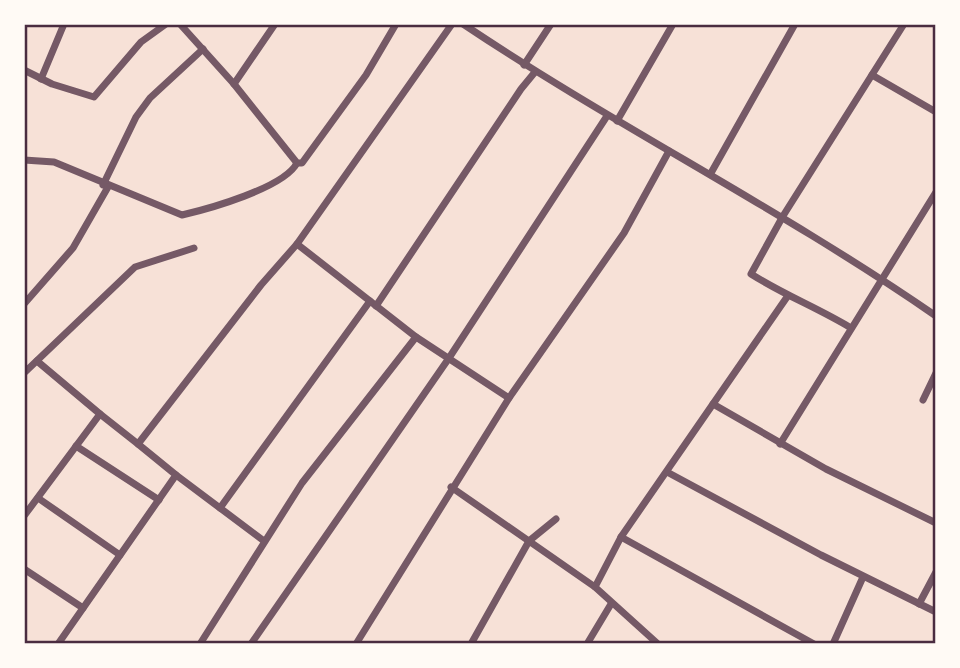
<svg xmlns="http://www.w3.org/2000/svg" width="960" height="668" viewBox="0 0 960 668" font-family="Arial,sans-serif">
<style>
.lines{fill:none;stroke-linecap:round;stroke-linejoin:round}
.minor{stroke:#755966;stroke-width:7}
.neatline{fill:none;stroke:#4a2c40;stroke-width:2.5}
</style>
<rect width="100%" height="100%" fill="#f7e1d7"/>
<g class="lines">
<!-- minor -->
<g class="minor">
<polyline points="180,24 234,84 297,163 302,163 366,75 396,24"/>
<path d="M463 24C617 127 783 210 936 316"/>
<polyline points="524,65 551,24"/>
<polyline points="24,70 52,84 94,97 141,42 166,24"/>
<polyline points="872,75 936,112"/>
<polyline points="41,79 64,24"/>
<polyline points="234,84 275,24"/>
<polyline points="617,121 673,24"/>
<path d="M24 160 54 162 182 215C208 209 284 188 297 163"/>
<polyline points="711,173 795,24"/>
<polyline points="103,185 136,117 150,98 203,49"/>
<polyline points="297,244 416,337 509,398 624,233 669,151"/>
<polyline points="24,304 73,248 108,187"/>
<polyline points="376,306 521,89 535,72"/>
<path d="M851 328C818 308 784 295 751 274L783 216 904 24"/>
<polyline points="24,373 135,267 194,248"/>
<polyline points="923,400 936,373"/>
<polyline points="713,404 826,469 936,523"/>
<polyline points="100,414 138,444 261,285 297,244 452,24"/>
<polyline points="780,444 936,192"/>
<polyline points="76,446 159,500"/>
<polyline points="667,472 821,555 936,612"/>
<polyline points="176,475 220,508 370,301"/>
<polyline points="451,487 595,587"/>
<polyline points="38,498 120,555"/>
<polyline points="220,508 264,541"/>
<polyline points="24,516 100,414 37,361"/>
<polyline points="621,537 814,644"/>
<polyline points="24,569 83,608"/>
<polyline points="919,604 936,572"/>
<polyline points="58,644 176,475 138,444"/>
<polyline points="200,644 302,483 416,337"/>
<polyline points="251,644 449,358 607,116"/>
<polyline points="356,644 509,398"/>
<polyline points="471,644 529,541 556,519"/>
<polyline points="587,644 611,604"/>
<polyline points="658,644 595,587 621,537 787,297"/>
<polyline points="833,644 863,577"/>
</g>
</g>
<!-- border -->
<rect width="960" height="668" fill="none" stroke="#fffaf5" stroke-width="52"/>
<rect x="26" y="26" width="908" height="616" class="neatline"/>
</svg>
